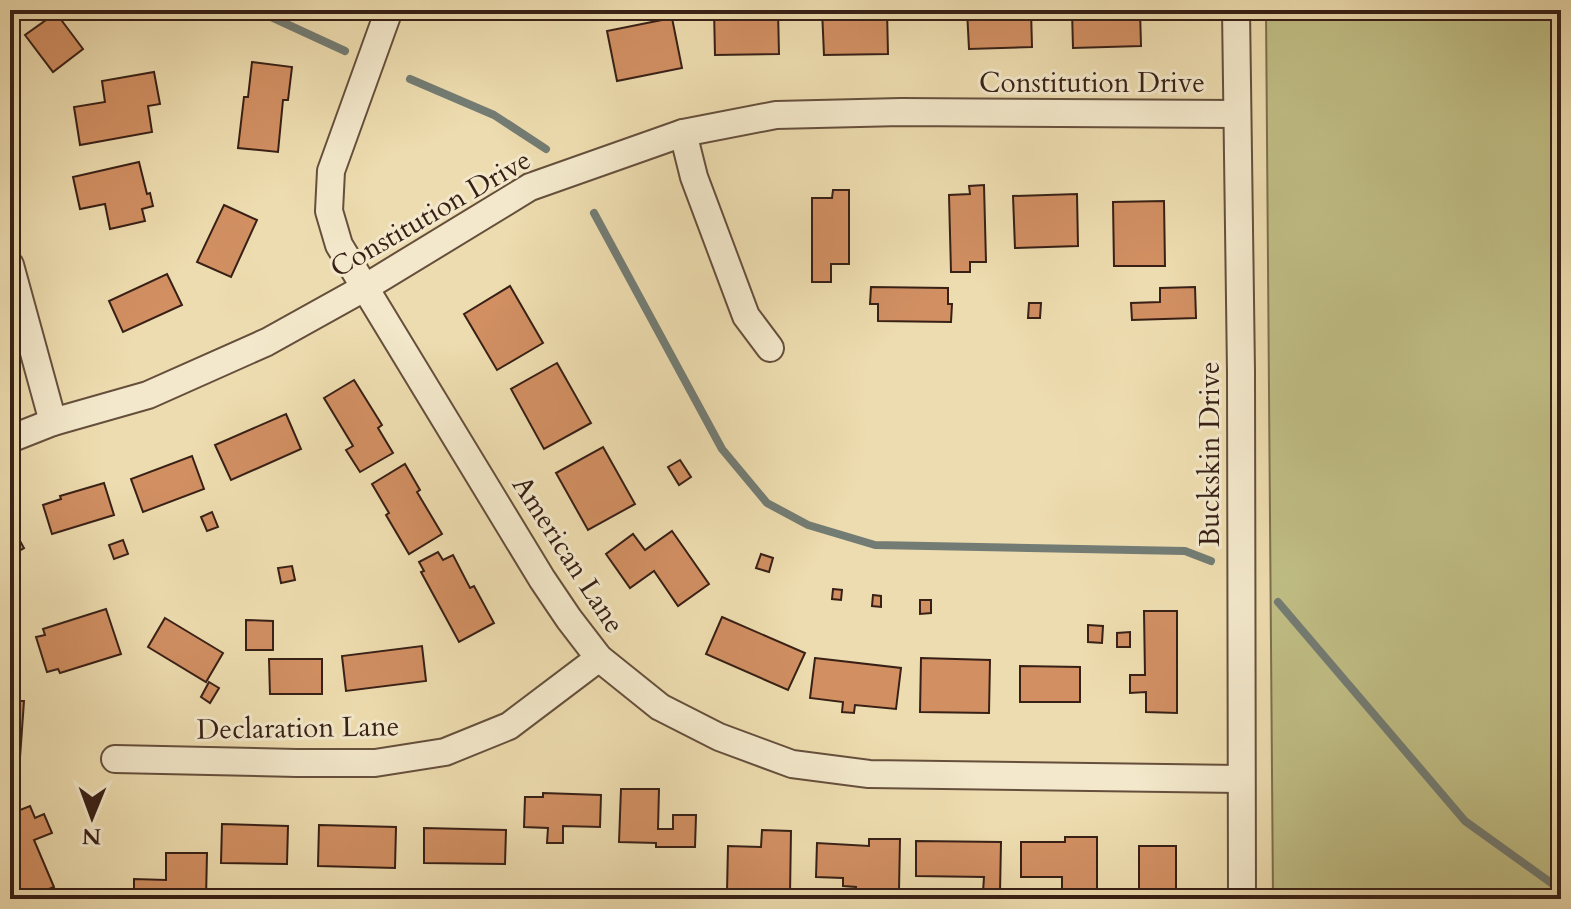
<svg xmlns="http://www.w3.org/2000/svg" width="1571" height="909" viewBox="0 0 1571 909" font-family="Cardo,serif">
<style>
.green{fill:#c0be85;stroke:#7c6f4e;stroke-width:2}
.lines{fill:none;stroke-linecap:round;stroke-linejoin:round}
.stream{stroke:#737c74;stroke-width:8}
.building{fill:#d18f62;stroke:#382016;stroke-width:2}
.minor-casing{stroke:#654f3c;stroke-width:30}
.minor{stroke:#f3e8cb;stroke-width:26}
.labels{text-anchor:middle;stroke-width:6;stroke-linejoin:round;paint-order:stroke}
.street-label{font-size:28px;fill:#382016;stroke:#f3e8cb}
</style>
<rect width="100%" height="100%" fill="#eddcaf"/>
<filter id="stains"><feTurbulence type="fractalNoise" baseFrequency=".0025" numOctaves="4"/><feColorMatrix values="0 0 0 0 .2 0 0 0 0 .09 0 0 0 0 .02 0 0 0 .5 -.17"/></filter>
<radialGradient id="worn" r=".72"><stop offset=".6" stop-color="#630" stop-opacity="0"/><stop offset="1" stop-color="#630" stop-opacity=".3"/></radialGradient>
<!-- green -->
<polygon class="green" points="1266,10 1561,10 1561,899 1273,899"/>
<g class="lines">
<!-- stream -->
<g class="stream">
<polyline points="256,10 345,51"/>
<polyline points="410,79 494,115 546,149"/>
<polyline points="594,213 722,449 767,503 808,525 875,545 1185,551 1211,561"/>
<polyline points="1278,602 1465,821 1561,890"/>
</g>
</g>
<!-- building -->
<g class="building">
<polygon points="502,10 529,10 526,19"/>
<polygon points="714,10 778,10 779,54 715,55"/>
<polygon points="822,10 887,10 888,54 824,55"/>
<polygon points="967,10 1031,10 1032,47 969,49"/>
<polygon points="1072,10 1140,10 1141,46 1073,48"/>
<polygon points="56,13 83,49 53,72 25,35"/>
<polygon points="672,18 682,68 617,81 607,31"/>
<polygon points="252,62 292,67 288,100 283,100 278,152 238,148 244,97 248,97"/>
<polygon points="154,72 160,104 148,106 152,132 80,145 74,107 105,102 102,81"/>
<polygon points="139,162 147,194 150,193 153,206 142,209 145,221 110,229 105,204 80,209 73,177"/>
<polygon points="984,185 986,262 970,262 970,272 951,272 949,195 970,194 969,186"/>
<polygon points="833,190 849,190 849,264 831,264 831,282 812,282 812,198 832,198"/>
<polygon points="1077,194 1078,246 1015,248 1013,196"/>
<polygon points="1164,201 1165,266 1114,266 1113,202"/>
<polygon points="224,205 257,220 231,277 197,262"/>
<polygon points="167,274 182,305 123,332 109,301"/>
<polygon points="510,286 543,343 497,370 464,314"/>
<polygon points="871,287 948,288 948,304 952,304 951,322 878,321 878,304 870,304"/>
<polygon points="1195,287 1196,318 1132,320 1131,303 1160,302 1160,288"/>
<polygon points="1029,303 1041,303 1040,318 1028,318"/>
<polygon points="557,363 591,423 544,449 511,389"/>
<polygon points="354,380 382,425 378,428 393,453 360,472 346,450 353,446 324,398"/>
<polygon points="286,414 301,449 231,480 215,445"/>
<polygon points="603,447 635,504 588,530 556,473"/>
<polygon points="192,456 204,489 143,512 131,479"/>
<polygon points="680,460 691,477 679,485 668,467"/>
<polygon points="405,464 420,490 417,492 442,534 409,554 386,515 389,513 372,484"/>
<polygon points="104,483 114,515 52,534 43,505 61,499 60,496"/>
<polygon points="212,512 218,527 207,531 201,517"/>
<polygon points="10,523 24,548 10,556"/>
<polygon points="672,531 709,584 678,606 654,571 630,588 606,554 633,534 645,550"/>
<polygon points="123,540 128,554 114,559 109,545"/>
<polygon points="438,552 443,560 453,555 470,588 474,586 494,623 459,642 421,572 424,571 419,562"/>
<polygon points="761,554 773,558 769,572 756,568"/>
<polygon points="292,566 295,580 281,583 278,568"/>
<polygon points="833,589 842,590 841,600 832,599"/>
<polygon points="873,595 881,596 881,607 872,606"/>
<polygon points="920,600 931,600 931,613 920,614"/>
<polygon points="106,609 121,654 60,673 58,669 47,672 36,637 45,635 43,629"/>
<polygon points="1144,611 1177,611 1177,713 1146,712 1146,692 1130,693 1130,675 1145,675"/>
<polygon points="722,617 805,653 788,690 706,654"/>
<polygon points="165,618 223,653 206,682 148,647"/>
<polygon points="246,620 273,621 273,650 246,650"/>
<polygon points="1088,625 1103,626 1102,643 1088,642"/>
<polygon points="1130,632 1130,647 1117,647 1117,633"/>
<polygon points="422,646 426,681 346,691 342,656"/>
<polygon points="815,658 901,668 896,709 855,705 854,713 842,712 843,702 810,698"/>
<polygon points="921,658 990,660 989,713 920,712"/>
<polygon points="269,659 322,659 322,694 270,694"/>
<polygon points="1020,666 1080,667 1080,702 1020,702"/>
<polygon points="209,682 219,688 210,703 201,697"/>
<polygon points="10,701 24,701 19,772 10,771"/>
<polygon points="621,789 659,789 658,829 673,829 673,815 696,815 695,847 656,847 656,843 619,842"/>
<polygon points="543,793 601,795 600,827 563,826 563,843 547,843 548,828 524,827 525,797 543,797"/>
<polygon points="30,806 35,818 44,814 52,833 34,840 54,887 24,899 18,899 10,878 10,814"/>
<polygon points="222,824 288,826 287,864 221,863"/>
<polygon points="319,825 396,827 395,868 318,866"/>
<polygon points="424,828 506,830 505,864 424,863"/>
<polygon points="762,830 791,831 790,894 727,892 728,846 761,847"/>
<polygon points="1065,837 1097,837 1097,889 1062,889 1062,877 1021,877 1021,842 1065,842"/>
<polygon points="869,839 900,839 899,890 880,890 880,898 855,897 856,887 843,886 843,878 816,877 817,843 869,846"/>
<polygon points="916,841 1001,842 1000,892 983,892 984,877 916,876"/>
<polygon points="1139,846 1176,846 1176,891 1182,891 1182,899 1139,899"/>
<polygon points="166,853 207,853 206,899 134,899 134,879 166,880"/>
<polygon points="112,894 128,895 128,899 112,899"/>
</g>
<g class="lines">
<!-- minor casing -->
<g class="minor-casing">
<g id="minor">
<polyline points="389,10 331,171 329,211 339,245 542,579 569,619 599,658 660,707 719,737 792,764 869,774 1240,779"/>
<polyline points="1236,10 1241,372 1242,899"/>
<polyline points="683,133 694,177 746,316 770,348"/>
<polyline points="10,265 53,422"/>
<polyline points="10,439 53,422 148,395 267,342 366,287 530,187 683,133 776,115 901,112 1237,114"/>
<polyline points="115,759 297,763 375,763 445,752 509,726 599,658"/>
</g>
</g>
<!-- minor -->
<use href="#minor" class="minor"/>
</g>
<g class="labels">
<!-- street labels -->
<g class="street-label">
<text x="1092" y="92">Constitution Drive</text>
<text transform="translate(430 213) rotate(-30)" y="10">Constitution Drive</text>
<text transform="translate(1209 454) rotate(-90)" y="10">Buckskin Drive</text>
<text transform="translate(569 554) rotate(57)" y="10">American Lane</text>
<text transform="translate(298 727) rotate(-1)" y="10">Declaration Lane</text>
</g>
</g>
<!-- margin -->
<rect width="1571" height="909" fill="none" stroke="#eddcaf" stroke-width="40"/>
<rect x="12" y="12" width="1547" height="885" fill="none" stroke="#382016" stroke-width="4"/>
<rect x="20" y="20" width="1531" height="869" fill="none" stroke="#382016" stroke-width="2"/>
<!-- north arrow -->
<g transform="translate(92 817) rotate(181)" stroke="#f3e8cb" stroke-width="6" paint-order="stroke">
<path d="M0-6L14 30L0 20L-14 30Z" fill="#382016"/>
<text y="-12" font-size="22" font-weight="bold" text-anchor="middle" fill="#382016">N</text>
</g>
<rect width="100%" height="100%" filter="url(#stains)"/>
<rect width="100%" height="100%" fill="url(#worn)"/>
</svg>
